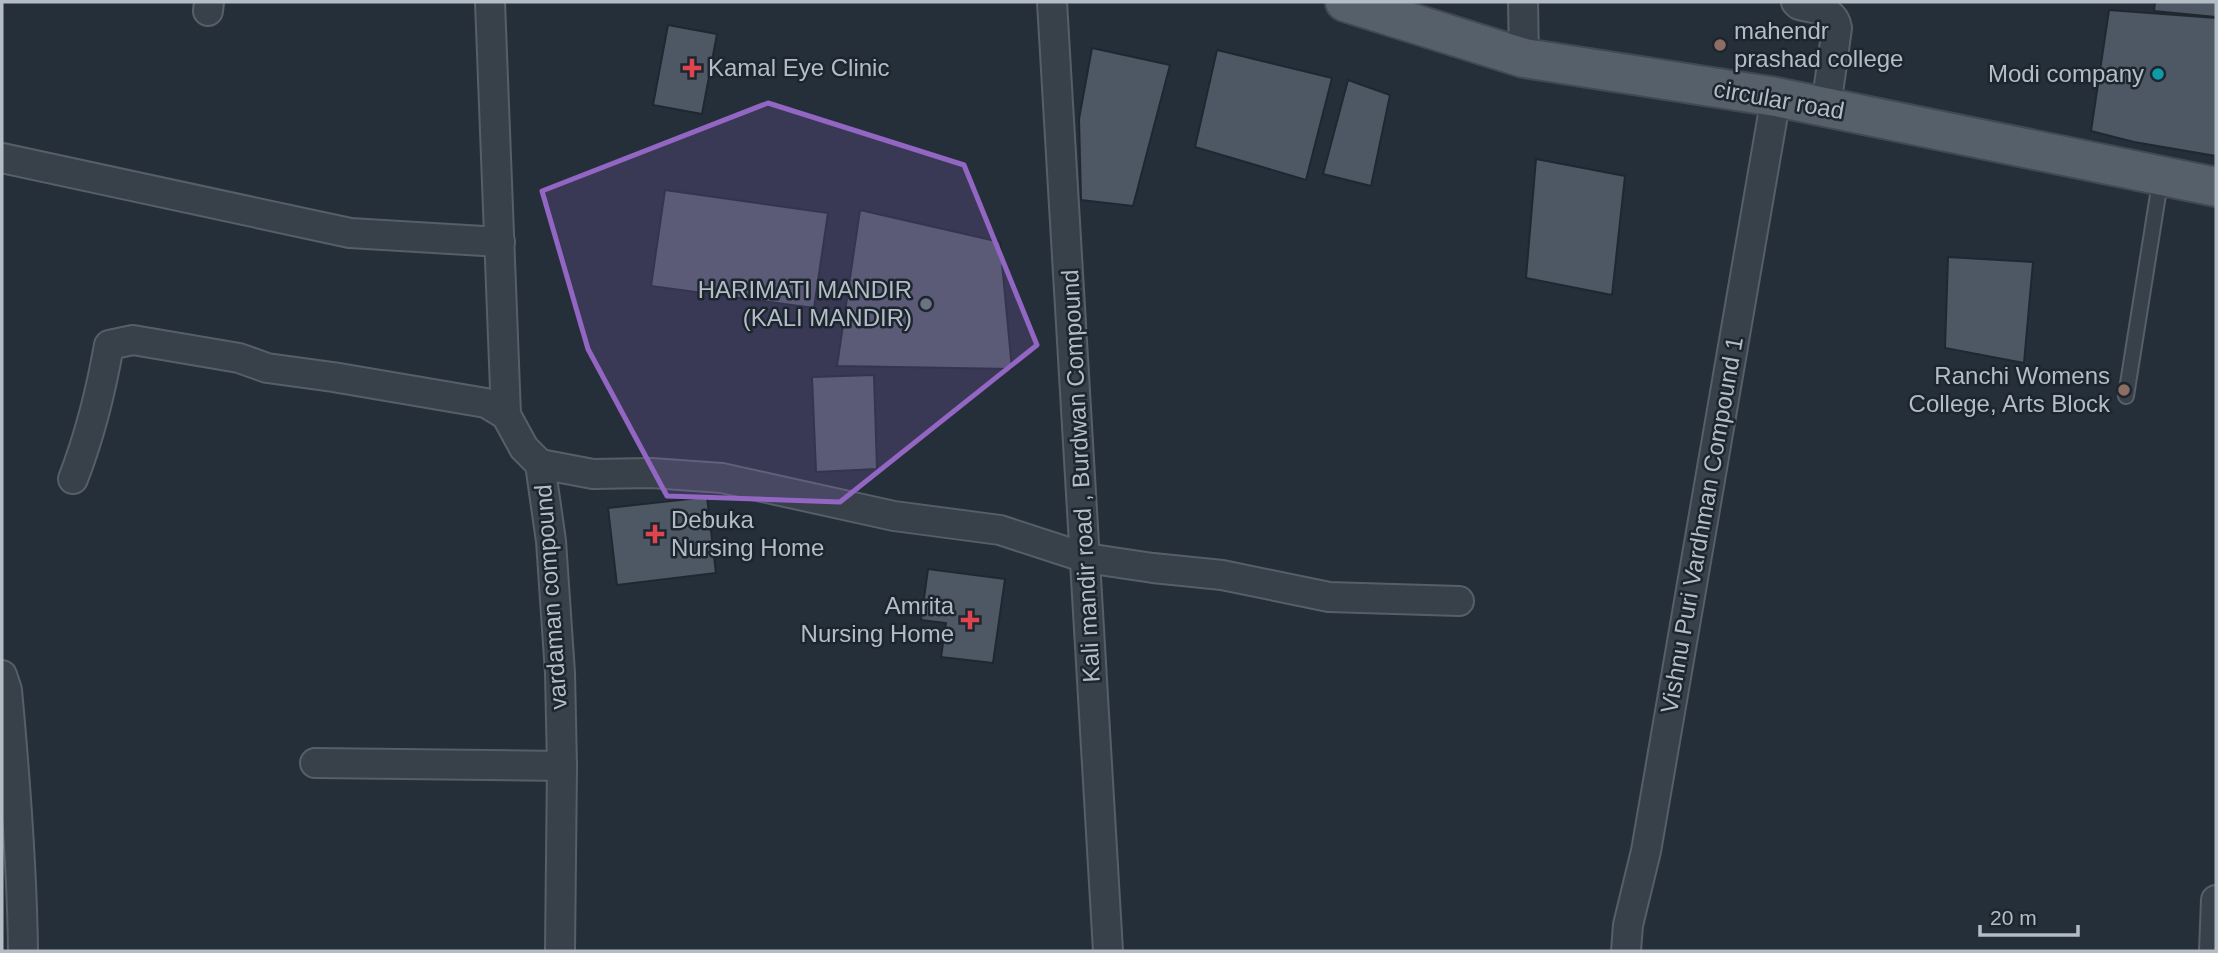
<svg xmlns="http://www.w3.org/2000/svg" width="2218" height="953" viewBox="0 0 2218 953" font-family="Helvetica,sans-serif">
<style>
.building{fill:#4e5865;stroke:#1f2831;stroke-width:2}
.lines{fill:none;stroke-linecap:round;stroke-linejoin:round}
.lane-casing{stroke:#565f68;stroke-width:18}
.street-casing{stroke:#565f68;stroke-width:32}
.primary-casing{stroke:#414a53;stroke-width:42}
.lane{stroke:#38414a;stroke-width:14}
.street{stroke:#38414a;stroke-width:28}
.primary{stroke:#56606a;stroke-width:38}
.marked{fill:#9266c2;fill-opacity:0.2;stroke:#9266c2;stroke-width:5;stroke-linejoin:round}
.education-dot{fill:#8d6e63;stroke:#1d262f;stroke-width:2.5}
.health-dot{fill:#e0444e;stroke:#1d262f;stroke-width:2.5}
.culture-dot{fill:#0f9aa8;stroke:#1d262f;stroke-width:2.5}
.worship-dot{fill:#6b7280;stroke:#1d262f;stroke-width:2.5}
.labels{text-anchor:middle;stroke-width:5;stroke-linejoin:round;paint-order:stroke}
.poi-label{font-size:24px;fill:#b4bcc6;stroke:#1d262f;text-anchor:end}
.street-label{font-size:24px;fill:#b4bcc6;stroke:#1d262f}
</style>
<rect width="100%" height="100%" fill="#252f3a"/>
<!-- building -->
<g class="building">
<polygon points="2155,2 2216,2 2216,17 2154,11"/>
<polygon points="2109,10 2216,18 2216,156 2134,142 2091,131"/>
<polygon points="668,25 717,34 702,114 653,105"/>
<polygon points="1092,48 1170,65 1133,206 1081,200 1079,119"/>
<polygon points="1217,50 1332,78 1306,180 1195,147"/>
<polygon points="1348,80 1390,95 1371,186 1323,174"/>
<polygon points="1536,159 1625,176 1612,295 1526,278"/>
<polygon points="665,190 828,213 814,308 651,286"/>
<polygon points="860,210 1000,242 1012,369 837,366"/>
<polygon points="1948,257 2033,262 2024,363 1945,348"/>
<polygon points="874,375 877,469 816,472 812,377"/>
<polygon points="707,497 716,573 617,585 608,508"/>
<polygon points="928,569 1005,579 993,663 941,657 946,623 921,620"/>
</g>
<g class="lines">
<!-- lane casing -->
<g class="lane-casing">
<polyline id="lane" points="2126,396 2161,176"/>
</g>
<!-- street casing -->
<g class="street-casing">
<g id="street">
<polyline points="490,2 506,415 524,448 540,464 551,541 560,673 562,766 560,951"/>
<polyline points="1052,2 1108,951"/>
<polyline points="1523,2 1524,58"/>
<path d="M1796 2 1799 5C1815 9 1834 9 1837 28L1826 107"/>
<polyline points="208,11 209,2"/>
<polyline points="2,158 350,233 500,242"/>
<polyline points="540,464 593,474 651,473 722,478 894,516 1000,530 1086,558 1153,568 1222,575 1329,597 1459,601"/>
<path d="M73 479C90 435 101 391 109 345L133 340 239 358 267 368 333 377 486 403 506 415"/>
<path d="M2 675 7 690C15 777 22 864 23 951"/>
<polyline points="315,763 562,766"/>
<polyline points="1626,951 1628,925 1646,851 1776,97"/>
<polyline points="2214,951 2216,900"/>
</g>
</g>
<!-- primary casing -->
<g class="primary-casing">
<polyline id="primary" points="1345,2 1524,58 1776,97 2216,187"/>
</g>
<!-- lane -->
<use href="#lane" class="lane"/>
<!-- street -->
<use href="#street" class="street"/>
<!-- primary -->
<use href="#primary" class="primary"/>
</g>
<!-- marked area -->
<path class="marked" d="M768 103 964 165 1037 345 840 502 667 496 588 349 542 191Z"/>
<!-- markers -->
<g class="education-dot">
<circle cx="1720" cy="45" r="7"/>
<circle cx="2124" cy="390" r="7"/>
</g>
<g class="health-dot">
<path d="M688.5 57.5h7v7h7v7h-7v7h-7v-7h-7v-7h7z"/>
<path d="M651.5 523.5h7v7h7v7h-7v7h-7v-7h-7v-7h7z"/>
<path d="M966.5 609.5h7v7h7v7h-7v7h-7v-7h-7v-7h7z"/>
</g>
<circle class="culture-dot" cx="2158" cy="74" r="7"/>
<circle class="worship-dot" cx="926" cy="304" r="7"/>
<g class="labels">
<!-- poi labels -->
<g class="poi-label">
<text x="1734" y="39" text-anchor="start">mahendr<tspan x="1734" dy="28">prashad college</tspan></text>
<text x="708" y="76" text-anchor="start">Kamal Eye Clinic</text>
<text x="2144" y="82">Modi company</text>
<text x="912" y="298">HARIMATI MANDIR<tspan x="912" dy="28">(KALI MANDIR)</tspan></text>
<text x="2110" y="384">Ranchi Womens<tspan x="2110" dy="28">College, Arts Block</tspan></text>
<text x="671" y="528" text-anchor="start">Debuka<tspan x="671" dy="28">Nursing Home</tspan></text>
<text x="954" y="614">Amrita<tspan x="954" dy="28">Nursing Home</tspan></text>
</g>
<!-- street labels -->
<g class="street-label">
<text transform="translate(1779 100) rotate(10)" y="8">circular road</text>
<text transform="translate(1081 476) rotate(-93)" y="8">Kali mandir road , Burdwan Compound</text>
<text transform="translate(1702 525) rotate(-80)" y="8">Vishnu Puri Vardhman Compound 1</text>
<text transform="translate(551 597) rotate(-94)" y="8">vardaman compound</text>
</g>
</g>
<!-- border -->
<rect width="2218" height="953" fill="none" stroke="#b4bcc6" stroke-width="7"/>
<!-- scale -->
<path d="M1980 925v10h98v-10" fill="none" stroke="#b4bcc6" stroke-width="3.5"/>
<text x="1990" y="925" font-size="21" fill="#b4bcc6" stroke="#1d262f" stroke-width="5" paint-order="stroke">20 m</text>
</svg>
